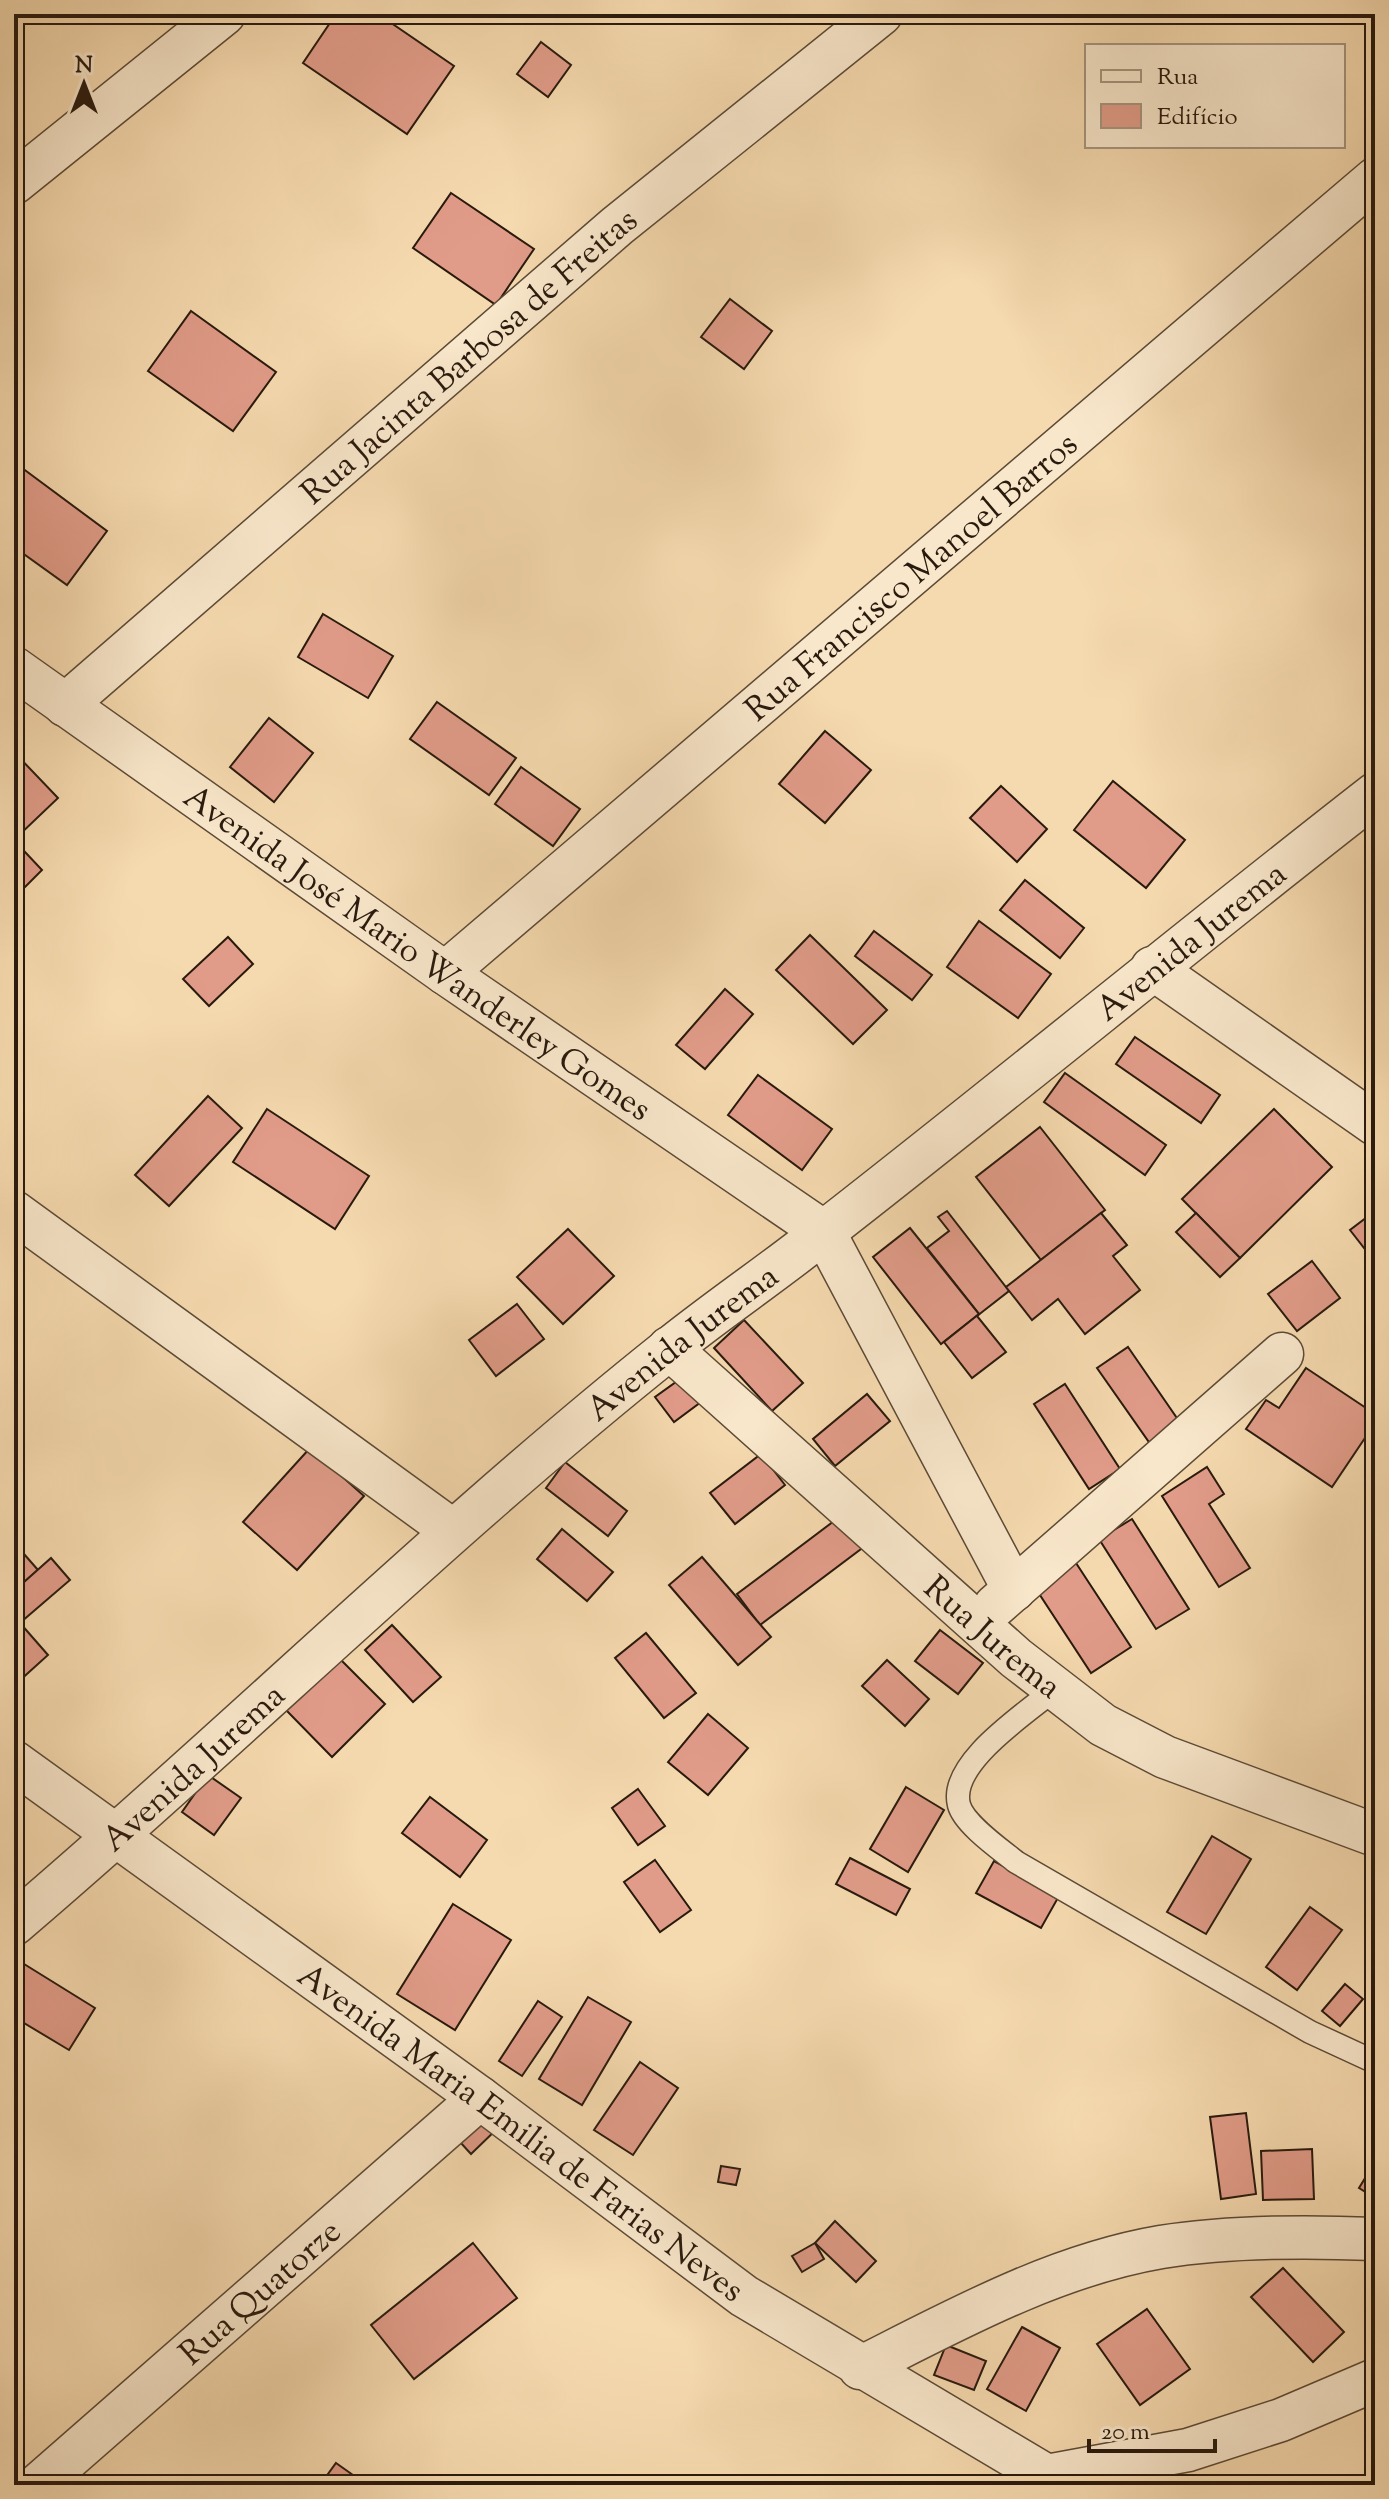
<svg xmlns="http://www.w3.org/2000/svg" width="1389" height="2499" viewBox="0 0 1389 2499" font-family="'Sorts Mill Goudy',serif">
<style>
.building{fill:#e19c89;stroke:#291a0e;stroke-width:2}
.lines{fill:none;stroke-linecap:round;stroke-linejoin:round}
.lane-casing{stroke:#5c4a36;stroke-width:25}
.street-casing{stroke:#5c4a36;stroke-width:45}
.lane{stroke:#f9e7cb;stroke-width:22}
.street{stroke:#f9e7cb;stroke-width:42}
.labels{text-anchor:middle;stroke-width:6;stroke-linejoin:round;paint-order:stroke}
.street-label{font-size:34px;fill:#291a0e;stroke:#f9e7cb}
</style>
<rect width="100%" height="100%" fill="#f6daaf"/>
<filter id="stains"><feTurbulence type="fractalNoise" baseFrequency=".0025" numOctaves="4"/><feColorMatrix values="0 0 0 0 .2 0 0 0 0 .09 0 0 0 0 .02 0 0 0 .5 -.17"/></filter>
<radialGradient id="worn" r=".72"><stop offset=".6" stop-color="#630" stop-opacity="0"/><stop offset="1" stop-color="#630" stop-opacity=".3"/></radialGradient>
<!-- building -->
<g class="building">
<polygon points="336,14 378,14 454,66 407,134 303,63"/>
<polygon points="541,42 571,65 548,97 517,74"/>
<polygon points="451,193 534,249 496,305 413,248"/>
<polygon points="730,299 772,331 744,369 701,337"/>
<polygon points="191,311 276,372 233,431 148,371"/>
<polygon points="14,462 107,531 67,585 14,547"/>
<polygon points="323,614 393,656 368,698 298,657"/>
<polygon points="437,702 516,758 489,795 410,739"/>
<polygon points="269,718 313,753 274,802 230,767"/>
<polygon points="825,731 871,770 825,823 779,784"/>
<polygon points="14,752 58,798 14,840"/>
<polygon points="521,767 580,809 553,846 495,804"/>
<polygon points="1113,781 1185,840 1146,888 1074,830"/>
<polygon points="1001,786 1047,829 1017,862 970,818"/>
<polygon points="25,852 42,870 14,898 14,863"/>
<polygon points="1025,880 1084,928 1060,958 1000,910"/>
<polygon points="979,921 1051,974 1018,1018 947,967"/>
<polygon points="874,931 932,975 912,1000 855,956"/>
<polygon points="810,935 887,1010 853,1044 776,970"/>
<polygon points="228,937 253,964 209,1006 183,979"/>
<polygon points="725,989 753,1014 705,1069 676,1045"/>
<polygon points="1135,1037 1220,1095 1201,1123 1116,1064"/>
<polygon points="1065,1073 1166,1145 1145,1175 1044,1102"/>
<polygon points="758,1075 832,1129 802,1170 728,1115"/>
<polygon points="208,1096 242,1128 169,1206 135,1175"/>
<polygon points="267,1109 369,1176 335,1229 233,1162"/>
<polygon points="1274,1109 1332,1167 1240,1258 1182,1199"/>
<polygon points="1040,1127 1105,1210 1041,1260 976,1177"/>
<polygon points="947,1211 1009,1291 977,1316 979,1314 927,1248 949,1231 938,1217"/>
<polygon points="1375,1211 1375,1262 1350,1230"/>
<polygon points="1101,1213 1127,1245 1113,1256 1140,1290 1085,1334 1058,1299 1032,1320 1006,1287"/>
<polygon points="1196,1213 1240,1258 1220,1277 1176,1232"/>
<polygon points="910,1228 979,1314 941,1344 873,1257"/>
<polygon points="568,1229 614,1276 563,1324 517,1277"/>
<polygon points="1312,1261 1340,1298 1297,1331 1268,1294"/>
<polygon points="517,1304 544,1339 496,1376 469,1340"/>
<polygon points="979,1314 977,1316 1006,1352 972,1378 944,1342"/>
<polygon points="744,1320 803,1383 772,1411 714,1348"/>
<polygon points="1128,1347 1181,1424 1151,1445 1097,1368"/>
<polygon points="1306,1368 1375,1414 1375,1423 1332,1487 1246,1429 1266,1400 1279,1408"/>
<polygon points="683,1377 701,1402 674,1422 655,1397"/>
<polygon points="1065,1384 1120,1469 1089,1489 1034,1404"/>
<polygon points="867,1394 890,1421 835,1466 813,1439"/>
<polygon points="310,1448 364,1496 297,1570 243,1522"/>
<polygon points="761,1454 785,1485 735,1524 710,1493"/>
<polygon points="565,1462 627,1511 608,1536 546,1488"/>
<polygon points="1207,1467 1224,1494 1209,1504 1250,1568 1219,1587 1162,1496"/>
<polygon points="842,1515 865,1546 760,1625 737,1594"/>
<polygon points="1132,1519 1189,1609 1156,1629 1099,1539"/>
<polygon points="562,1529 613,1572 587,1601 537,1559"/>
<polygon points="17,1546 38,1570 14,1591 14,1548"/>
<polygon points="702,1557 771,1637 738,1665 669,1585"/>
<polygon points="51,1558 70,1580 14,1628 14,1591"/>
<polygon points="1076,1563 1131,1647 1091,1673 1036,1589"/>
<polygon points="20,1623 48,1655 18,1682 14,1678 14,1628"/>
<polygon points="392,1625 441,1677 413,1702 365,1650"/>
<polygon points="940,1630 983,1663 958,1694 915,1661"/>
<polygon points="646,1633 696,1693 664,1718 615,1658"/>
<polygon points="339,1658 385,1704 332,1757 286,1710"/>
<polygon points="887,1660 929,1699 905,1726 862,1686"/>
<polygon points="708,1714 748,1748 708,1795 668,1762"/>
<polygon points="208,1775 241,1798 214,1835 182,1812"/>
<polygon points="906,1787 944,1810 908,1872 870,1849"/>
<polygon points="638,1789 665,1826 638,1845 612,1808"/>
<polygon points="430,1797 487,1840 460,1877 402,1833"/>
<polygon points="1212,1836 1251,1859 1206,1934 1167,1912"/>
<polygon points="850,1858 910,1889 896,1915 836,1884"/>
<polygon points="655,1860 691,1910 660,1932 624,1882"/>
<polygon points="994,1861 1059,1896 1041,1928 976,1893"/>
<polygon points="453,1904 511,1940 455,2030 397,1994"/>
<polygon points="1310,1907 1342,1930 1297,1990 1266,1967"/>
<polygon points="16,1959 95,2008 69,2050 14,2017"/>
<polygon points="1345,1984 1363,1999 1340,2026 1322,2011"/>
<polygon points="588,1997 631,2022 582,2105 539,2079"/>
<polygon points="538,2001 562,2017 522,2076 499,2061"/>
<polygon points="640,2062 678,2088 633,2155 594,2130"/>
<polygon points="1246,2113 1256,2194 1221,2199 1210,2117"/>
<polygon points="489,2114 501,2125 471,2154 460,2142"/>
<polygon points="1312,2149 1314,2199 1263,2200 1261,2151"/>
<polygon points="1375,2162 1375,2198 1359,2188"/>
<polygon points="721,2166 740,2169 736,2185 718,2182"/>
<polygon points="835,2221 876,2261 856,2282 815,2243"/>
<polygon points="473,2243 517,2298 414,2379 371,2325"/>
<polygon points="815,2243 824,2259 802,2272 792,2256"/>
<polygon points="1283,2268 1344,2332 1313,2362 1251,2297"/>
<polygon points="1147,2309 1190,2369 1140,2405 1097,2344"/>
<polygon points="1022,2327 1060,2348 1026,2411 987,2389"/>
<polygon points="946,2345 986,2361 974,2390 934,2375"/>
<polygon points="336,2463 367,2485 320,2485"/>
</g>
<g class="lines">
<!-- lane casing -->
<g class="lane-casing">
<path id="lane" d="M1055 1689C1027 1713 948 1763 959 1805 964 1824 1000 1849 1016 1862L1310 2032 1375 2062"/>
</g>
<!-- street casing -->
<g class="street-casing">
<g id="street">
<polyline points="14,183 224,14"/>
<path id="s1" d="M14 668 445 973 824 1232 1014 1590"/>
<path id="s2" d="M65 705 617 226 881 14"/>
<polyline points="1152,968 1375,1124"/>
<path id="s3" d="M445 973 1375 179"/>
<polyline points="14,1212 453,1531"/>
<path id="s4" d="M669 1348 1016 1658 1103 1725 1165 1757 1375 1835"/>
<polyline points="995,1606 1282,1354"/>
<path id="s5" d="M14 1762 480 2098 744 2296 1062 2485"/>
<path id="s6" d="M14 1924C235 1736 442 1530 669 1349 720 1308 774 1272 825 1231 1010 1087 1190 938 1375 794"/>
<path d="M860 2368C955 2320 1055 2265 1161 2247 1231 2236 1305 2236 1375 2239"/>
<polyline points="1047,2476 1188,2450 1281,2420 1375,2380"/>
<path id="s7" d="M38 2485 480 2098"/>
</g>
</g>
<!-- lane -->
<use href="#lane" class="lane"/>
<!-- street -->
<use href="#street" class="street"/>
</g>
<g class="labels">
<!-- street labels -->
<g class="street-label">
<text dy="12" stroke="none"><textPath href="#s2" startOffset="534">Rua Jacinta Barbosa de Freitas</textPath></text>
<text dy="12" stroke="none"><textPath href="#s3" startOffset="612">Rua Francisco Manoel Barros</textPath></text>
<text dy="12" stroke="none"><textPath href="#s6" startOffset="1534">Avenida Jurema</textPath></text>
<text dy="12" stroke="none"><textPath href="#s1" startOffset="494">Avenida José Mario Wanderley Gomes</textPath></text>
<text dy="12" stroke="none"><textPath href="#s6" startOffset="886">Avenida Jurema</textPath></text>
<text dy="12" stroke="none"><textPath href="#s4" startOffset="434">Rua Jurema</textPath></text>
<text dy="12" stroke="none"><textPath href="#s6" startOffset="238">Avenida Jurema</textPath></text>
<text dy="12" stroke="none"><textPath href="#s5" startOffset="628">Avenida Maria Emilia de Farias Neves</textPath></text>
<text dy="12" stroke="none"><textPath href="#s7" startOffset="294">Rua Quatorze</textPath></text>
</g>
</g>
<!-- margin -->
<rect width="1389" height="2499" fill="none" stroke="#f6daaf" stroke-width="48"/>
<rect x="16" y="16" width="1357" height="2467" fill="none" stroke="#291a0e" stroke-width="4"/>
<rect x="24" y="24" width="1341" height="2451" fill="none" stroke="#291a0e" stroke-width="2"/>
<!-- legend -->
<rect x="1085" y="44" width="260" height="104" fill="#f9e7cb" stroke="#a6957f" stroke-width="2"/>
<rect x="1101" y="70" width="40" height="12" fill="#f9e7cb" stroke="#a6957f" stroke-width="2"/>
<text x="1157" y="84" font-size="24" fill="#291a0e">Rua</text>
<rect x="1101" y="104" width="40" height="24" fill="#e19c89" stroke="#a6957f" stroke-width="2"/>
<text x="1157" y="124" font-size="24" fill="#291a0e">Edifício</text>
<!-- north arrow -->
<g transform="translate(84 84)" stroke="#f9e7cb" stroke-width="6" paint-order="stroke">
<path d="M0-6L14 30L0 20L-14 30Z" fill="#291a0e"/>
<text y="-12" font-size="22" font-weight="bold" text-anchor="middle" fill="#291a0e">N</text>
</g>
<!-- scale -->
<path d="M1089 2439v12h126v-12" fill="none" stroke="#291a0e" stroke-width="4"/>
<text x="1101" y="2439" font-size="24" fill="#291a0e" stroke="#f9e7cb" stroke-width="6" paint-order="stroke">20 m</text>
<rect width="100%" height="100%" filter="url(#stains)"/>
<rect width="100%" height="100%" fill="url(#worn)"/>
</svg>
